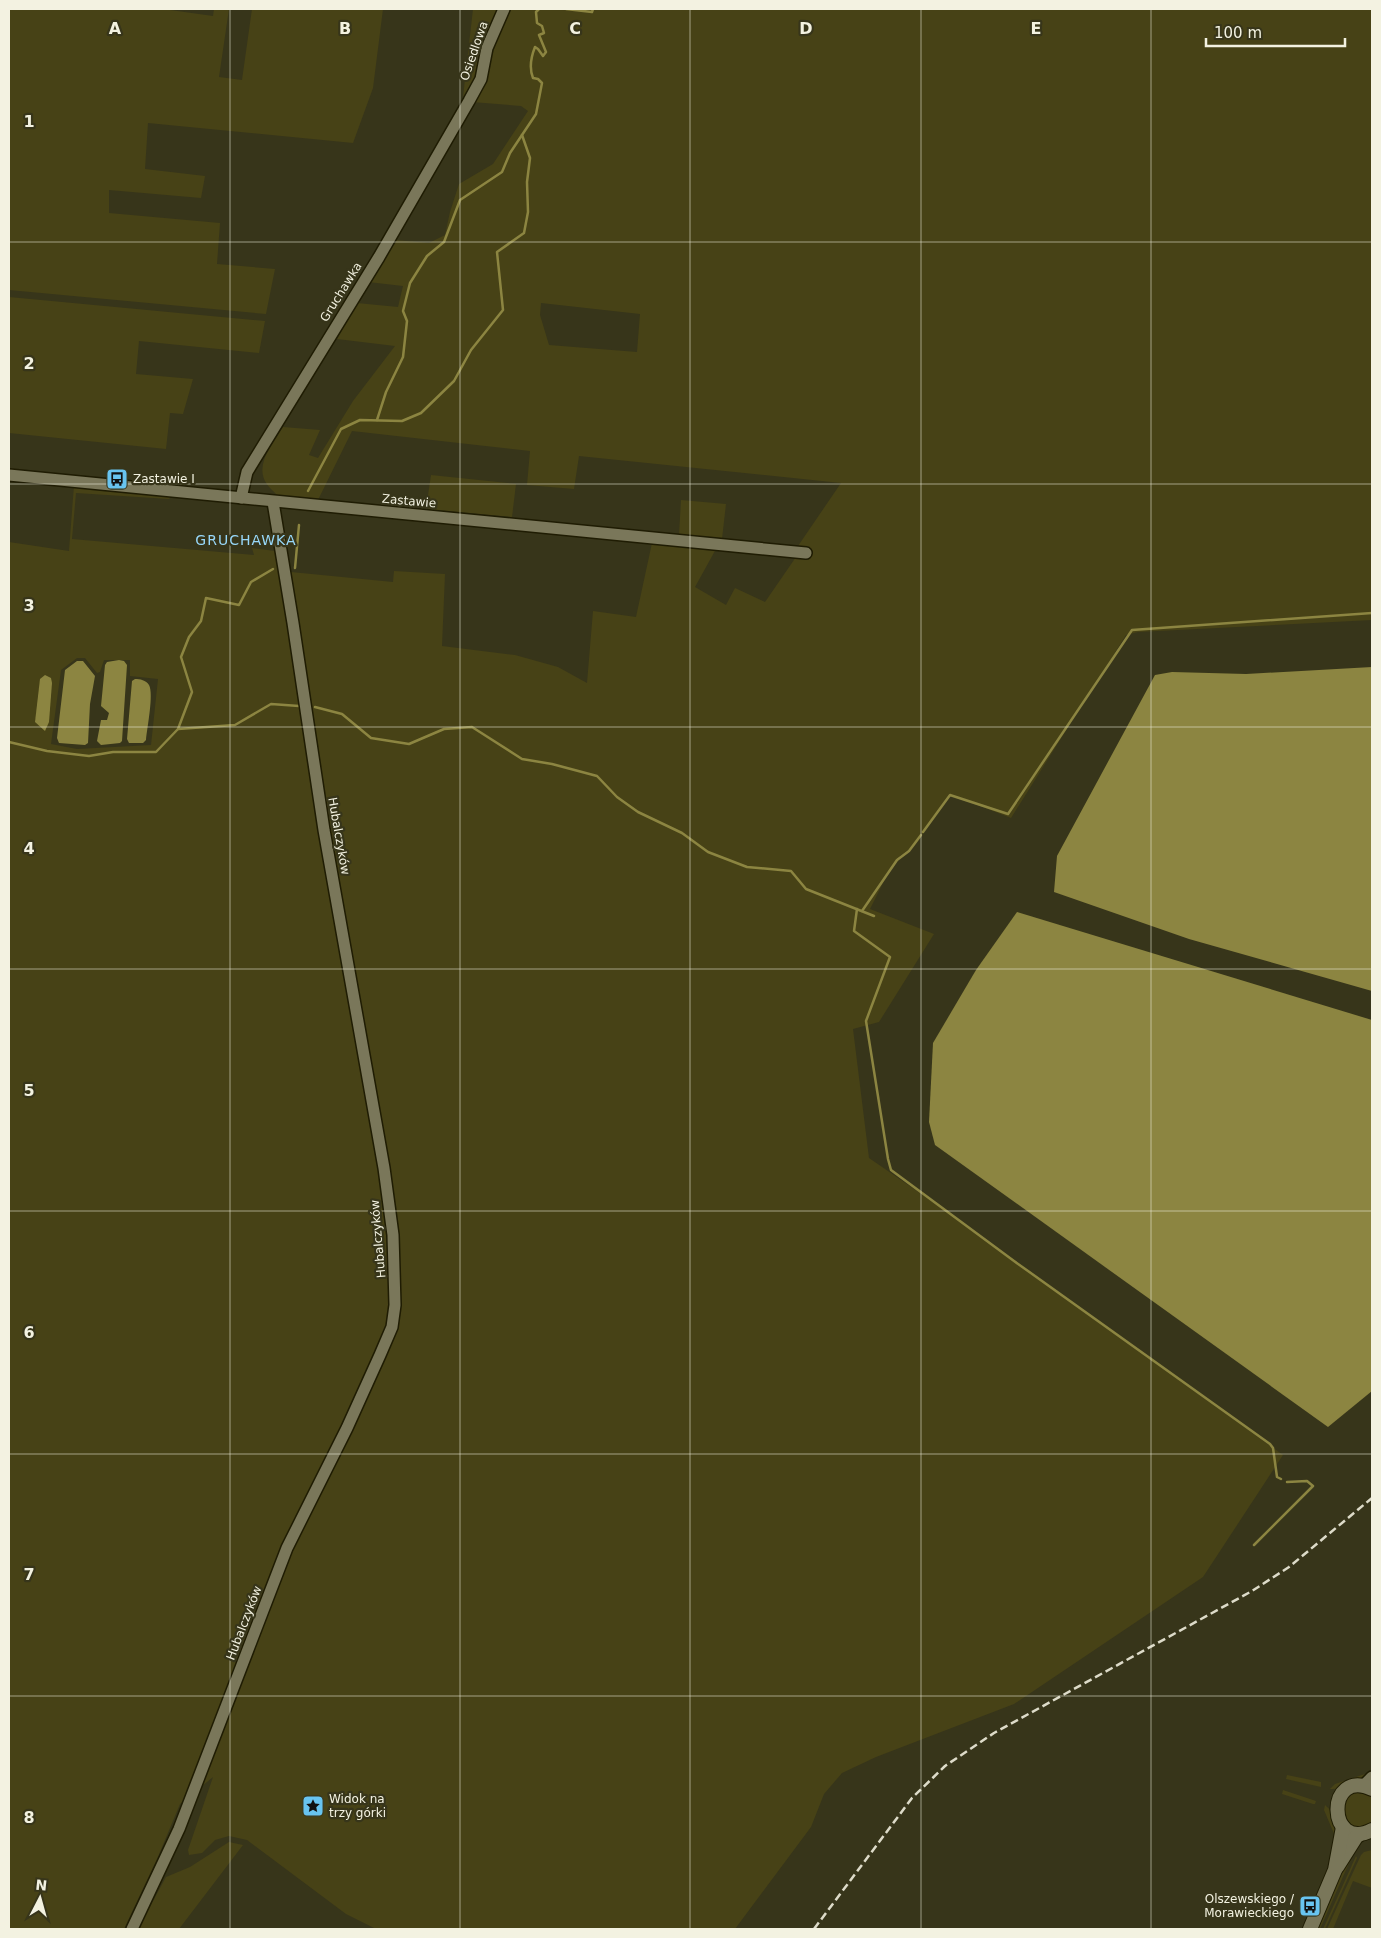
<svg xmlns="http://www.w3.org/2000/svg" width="1381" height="1938" viewBox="0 0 1381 1938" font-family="'DejaVu Sans',sans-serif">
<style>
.green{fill:#474216;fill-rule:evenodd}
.water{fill:#8c8541}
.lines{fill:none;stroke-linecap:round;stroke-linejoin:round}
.stream{stroke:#8c8541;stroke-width:2.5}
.minor-casing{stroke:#1f1c03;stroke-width:14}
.tertiary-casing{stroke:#1f1c03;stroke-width:16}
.minor{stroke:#7a775a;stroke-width:11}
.tertiary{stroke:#7a775a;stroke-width:14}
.rail{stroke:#dddbc9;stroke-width:2.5;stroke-dasharray:8 4;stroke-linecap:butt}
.grid{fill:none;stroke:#f3f2e1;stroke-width:1;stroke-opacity:0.55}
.labels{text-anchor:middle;stroke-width:4.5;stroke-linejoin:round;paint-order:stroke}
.street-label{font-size:12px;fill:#f3f2e1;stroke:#37351a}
.poi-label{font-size:12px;fill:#f3f2e1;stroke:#37351a;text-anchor:start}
.neighbourhood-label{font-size:14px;letter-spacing:1px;fill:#98d8fa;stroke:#37351a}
.grid-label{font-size:16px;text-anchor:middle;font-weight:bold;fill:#f3f2e1;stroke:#37351a;stroke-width:4.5;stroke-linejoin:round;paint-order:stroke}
</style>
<rect width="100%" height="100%" fill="#37351a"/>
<!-- green -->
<g class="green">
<polygon points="9,9 163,9 213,16 214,9 229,9 219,77 242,80 252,9 383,9 373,88 353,143 148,123 145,169 205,176 201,198 109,190 109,213 220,223 217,264 275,269 266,314 9,290"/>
<polygon points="473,9 498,9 477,74 463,97"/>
<path d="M508 9H1372V620L1138 632 1126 635 1011 818 949 794 915 845 900 856 889 871 870 909 934 934 879 1022 853 1029 869 1158 955 1217 1283 1455 1203 1577 1014 1704 876 1757 842 1773 824 1794 811 1827 735 1929H376L346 1914 247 1840 229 1836 215 1840 202 1853 189 1855 188 1850 213 1777 180 1804 157 1859 124 1929H9V542L69 551 74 485 172 495 169 499 76 493 72 539 254 555 252 548 275 551 306 747H318L291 572 393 582 394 571 445 574 442 646 515 655 558 667 587 683 593 611 636 617 652 543 716 549 695 587 726 605 735 588 765 602 796 557 806 553 810 547 798 546 841 483 579 456 574 489 527 485 530 451 352 431 317 502C305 501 291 501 281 497 278 496 274 492 272 490 250 470 271 446 283 427L320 430 309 455 318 458 353 401 395 346 337 339 357 303 398 307 403 286 368 282 395 240 429 243 445 235 450 212 459 184 493 164 528 111 521 106 472 102 483 81ZM541 303 640 314 637 352 549 345 540 315ZM77 658H85L97 673 100 672 104 660H130V676L158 679 151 745 77 749 51 744 61 670Z"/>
<polygon points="9,297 265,321 259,353 139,341 136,374 193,379 183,414 170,413 166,449 9,433"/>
<polygon points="431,475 516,484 512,517 426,509"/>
<polygon points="681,500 726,504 722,539 679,535"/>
<path d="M1365 1774 1371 1775C1362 1783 1342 1790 1330 1789L1335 1784Z"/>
<polygon points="1287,1775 1321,1782 1321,1787 1286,1779"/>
<polygon points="1283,1790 1316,1801 1315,1804 1313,1804 1282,1794"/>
<path d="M1354 1791 1372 1794V1825L1364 1829 1349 1825C1341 1806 1338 1806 1354 1791Z"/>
<path d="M1325 1805C1335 1813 1338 1824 1335 1836L1324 1810Z"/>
<polygon points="229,1842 243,1845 179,1929 138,1929 166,1877 190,1867"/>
<polygon points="1372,1850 1372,1888 1353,1881 1333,1929 1327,1929 1361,1855 1364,1852"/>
<polygon points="1350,1853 1353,1854 1320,1929 1316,1929 1334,1885"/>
<polygon points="1356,1856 1357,1858 1325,1929 1323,1929"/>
</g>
<!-- water -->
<g class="water">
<polygon points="119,660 124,661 127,665 122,741 120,743 101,745 97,741 101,720 107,720 109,713 101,706 105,665 107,662"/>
<polygon points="77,661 83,661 95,676 90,704 88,743 85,745 59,743 57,738 65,670"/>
<polygon points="1372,667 1372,991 1189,939 1054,892 1057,856 1155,675 1172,672 1246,674"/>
<polygon points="45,675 51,678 52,683 49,722 45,731 35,722 40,679"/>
<path d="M135 679C140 679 146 680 149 685 154 694 147 728 146 740L143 743H129L127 739 132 681Z"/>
<polygon points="1017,912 1372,1020 1372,1391 1328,1427 935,1145 929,1122 933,1043 976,970"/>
</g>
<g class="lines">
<!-- stream -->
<g class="stream">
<polyline points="566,9 592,12 593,9"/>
<polyline points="377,420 386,392 403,357 407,321 403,311 410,283 427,256 444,242 460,200 502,172 510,153 522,135"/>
<path d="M308 491 341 429 360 420 402 421 421 413 454 381 471 350 503 310 497 252 524 233 528 212 527 182 530 158 522 135 536 114 542 83 538 79 533 78C529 68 531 57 535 47L538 49 543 56 546 52 539 35 544 33 542 26 537 23 536 12 539 9"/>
<polyline points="295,568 299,525"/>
<polyline points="315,707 342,714 371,738 409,744 444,729 472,727 522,759 552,764 597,776 617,797 638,812 682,833 708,852 747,867 791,871 806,889 874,916"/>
<polyline points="178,729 235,725 271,704 299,706"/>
<polyline points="9,742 47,751 89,756 113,752 156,752 178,729 192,692 181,657 189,637 201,621 206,598 239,605 251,582 273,569"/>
<polyline points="923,832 950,795 1008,814 1132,630 1372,613"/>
<polyline points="857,909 854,931 890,957 866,1021 888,1159 891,1170 1014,1261 1270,1444 1273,1448 1277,1477 1281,1479"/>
<polyline points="862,911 897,860 909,851 921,835"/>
<polyline points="1254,1545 1313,1486 1307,1481 1287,1482"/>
</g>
<!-- minor casing -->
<g class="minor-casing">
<g id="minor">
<polyline points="9,475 806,553"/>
<polyline points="241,498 247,472 379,257 469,101 481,79 487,48 504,9"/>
<polyline points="1363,1786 1372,1777"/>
<polyline points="132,1929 179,1829 287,1548 347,1428 380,1355 392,1327 395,1305 393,1235 384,1168 324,830 293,623 273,502"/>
</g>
</g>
<!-- tertiary casing -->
<g class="tertiary-casing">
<g id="tertiary">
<path d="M1372 1789C1325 1767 1327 1853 1372 1830"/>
<polyline points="1337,1867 1356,1837 1360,1834"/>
<polyline points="1310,1929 1335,1870 1343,1827"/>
</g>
</g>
<!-- minor -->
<use href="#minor" class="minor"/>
<!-- tertiary -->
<use href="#tertiary" class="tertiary"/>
<!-- rail -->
<polyline class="rail" points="814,1929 912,1798 945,1766 994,1733 1252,1591 1289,1567 1372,1498"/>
</g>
<!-- grid -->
<path class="grid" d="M230 9V1929M460 9V1929M690 9V1929M921 9V1929M1151 9V1929M9 242H1372M9 484H1372M9 727H1372M9 969H1372M9 1211H1372M9 1454H1372M9 1696H1372"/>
<!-- icons -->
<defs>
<g id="bus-square" transform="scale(1.125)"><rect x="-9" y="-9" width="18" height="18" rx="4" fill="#68c4f0" stroke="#37351a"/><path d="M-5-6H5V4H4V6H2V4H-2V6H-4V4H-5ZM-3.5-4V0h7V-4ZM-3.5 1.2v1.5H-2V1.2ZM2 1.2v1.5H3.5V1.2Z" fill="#111"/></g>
<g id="sight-square" transform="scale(1.125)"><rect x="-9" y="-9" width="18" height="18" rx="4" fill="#68c4f0" stroke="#37351a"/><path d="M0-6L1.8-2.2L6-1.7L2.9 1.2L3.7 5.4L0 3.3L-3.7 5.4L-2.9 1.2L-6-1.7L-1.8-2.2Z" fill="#111"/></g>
</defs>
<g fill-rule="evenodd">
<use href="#bus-square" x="117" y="479"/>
<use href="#sight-square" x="313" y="1806"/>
<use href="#bus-square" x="1310" y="1906"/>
</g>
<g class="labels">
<!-- street labels -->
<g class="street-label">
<text transform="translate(474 51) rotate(-71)" y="4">Osiedlowa</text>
<text transform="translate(341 292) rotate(-58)" y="4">Gruchawka</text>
<text transform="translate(409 501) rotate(5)" y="4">Zastawie</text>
<text transform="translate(339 836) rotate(80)" y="4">Hubalczyków</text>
<text transform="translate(378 1239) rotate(-95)" y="4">Hubalczyków</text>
<text transform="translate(244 1623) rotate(-69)" y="4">Hubalczyków</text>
</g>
<!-- poi labels -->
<g class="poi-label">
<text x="133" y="483">Zastawie I</text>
<text x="329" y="1803">Widok na<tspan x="329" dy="14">trzy górki</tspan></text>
<text x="1294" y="1903" text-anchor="end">Olszewskiego /<tspan x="1294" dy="14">Morawieckiego</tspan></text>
</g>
<!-- neighbourhood labels -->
<g class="neighbourhood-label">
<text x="246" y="545">GRUCHAWKA</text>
</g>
</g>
<g class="grid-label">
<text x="115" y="34">A</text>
<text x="345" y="34">B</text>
<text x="575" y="34">C</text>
<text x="806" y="34">D</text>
<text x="1036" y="34">E</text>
<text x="29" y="127">1</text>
<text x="29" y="369">2</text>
<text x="29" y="611">3</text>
<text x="29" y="854">4</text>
<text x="29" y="1096">5</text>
<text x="29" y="1338">6</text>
<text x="29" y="1580">7</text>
<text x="29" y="1823">8</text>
</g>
<!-- border -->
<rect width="1381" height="1938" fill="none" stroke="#f3f2e1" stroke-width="20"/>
<!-- north arrow -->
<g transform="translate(40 1898) rotate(6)" stroke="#37351a" stroke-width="4" paint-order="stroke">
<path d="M0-4L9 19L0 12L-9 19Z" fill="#f3f2e1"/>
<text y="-8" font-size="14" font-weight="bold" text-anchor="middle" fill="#f3f2e1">N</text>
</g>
<!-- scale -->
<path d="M1206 38v8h139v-8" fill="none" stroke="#f3f2e1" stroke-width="2.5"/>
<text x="1214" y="38" font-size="15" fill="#f3f2e1" stroke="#37351a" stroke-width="4" paint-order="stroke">100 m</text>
</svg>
